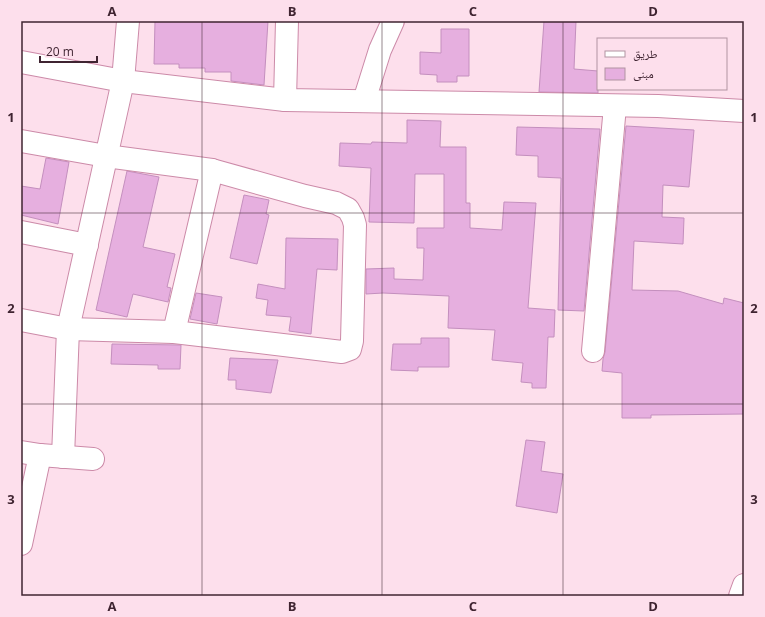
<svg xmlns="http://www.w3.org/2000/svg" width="765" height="617" viewBox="0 0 765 617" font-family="'Open Sans','Noto Naskh Arabic',sans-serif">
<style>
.building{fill:#e6afdf;stroke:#c48fbe}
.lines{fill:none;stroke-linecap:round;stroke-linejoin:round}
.minor-casing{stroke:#cc8aa8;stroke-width:24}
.minor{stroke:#fff;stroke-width:22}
.grid{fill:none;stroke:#3f2431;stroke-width:1;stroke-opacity:0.55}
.neatline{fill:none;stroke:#3f2431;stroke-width:1.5}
.grid-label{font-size:13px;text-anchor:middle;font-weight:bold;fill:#3f2431}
</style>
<rect width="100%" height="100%" fill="#fddfec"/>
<!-- building -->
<g class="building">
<polygon points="155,21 268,21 264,85 231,81 231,72 205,72 205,68 179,68 179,64 154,64"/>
<polygon points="544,21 576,21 574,69 598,71 598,93 539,92"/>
<polygon points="441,29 469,29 469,76 457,76 457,82 437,82 437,75 420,74 420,52 441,53"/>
<polygon points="407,120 441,121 440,147 466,147 466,203 470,203 470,228 502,230 504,202 536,203 528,308 555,310 554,337 548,337 546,388 532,388 532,383 521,382 523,363 492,360 495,330 448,328 449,296 383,293 366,294 366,269 394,268 394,279 423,280 424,248 417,248 417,228 444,228 444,174 415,174 414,223 369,222 371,168 339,166 340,143 371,144 372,142 407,143"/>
<polygon points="626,126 694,130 689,187 663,185 662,217 684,218 683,244 634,241 632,290 678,291 723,304 724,298 744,303 744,414 651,415 651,418 622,418 622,373 602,371 603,359 605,352"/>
<polygon points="517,127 600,129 584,311 558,310 561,178 538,177 538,156 516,155"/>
<polygon points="46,158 69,162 58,224 21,215 21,186 40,189"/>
<polygon points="127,171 159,177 143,247 175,254 167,287 171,288 168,302 133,294 127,317 96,310"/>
<polygon points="244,195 269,200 266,214 269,215 257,264 230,258"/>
<polygon points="286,238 338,239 337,270 317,269 311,334 289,331 291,317 266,315 268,300 256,298 258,284 285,289"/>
<polygon points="196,293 222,297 217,324 190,319"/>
<polygon points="421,338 449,338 449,367 418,367 418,371 391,370 393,344 421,344"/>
<polygon points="112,344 181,345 180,369 158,369 158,365 111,364"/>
<polygon points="230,358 278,360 271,393 236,389 236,380 228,380"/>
<polygon points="526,440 545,442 541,471 563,474 557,513 516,506"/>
</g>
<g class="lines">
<!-- minor casing -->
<g class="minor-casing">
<g id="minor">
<polyline points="21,62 123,81 285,100 658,106 744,111"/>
<polyline points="285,100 287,21"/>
<polyline points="364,101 380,50 393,21"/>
<polyline points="21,141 106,156 212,170 305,196 336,203 348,209 353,218 355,225 352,341 350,349 342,352 174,332 68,329 21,320"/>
<polyline points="21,232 87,245"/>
<polyline points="174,332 212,170"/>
<polyline points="593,351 615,106"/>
<polyline points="21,452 40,455 93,459"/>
<polyline points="63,457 68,329 123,81 128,21"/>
<polyline points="21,544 40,455"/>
<polyline points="740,596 744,585"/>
</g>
</g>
<!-- minor -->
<use href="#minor" class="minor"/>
</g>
<!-- grid -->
<path class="grid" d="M202 21V596M382 21V596M563 21V596M21 213H744M21 404H744"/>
<!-- border -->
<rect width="765" height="617" fill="none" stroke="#fddfec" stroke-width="44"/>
<!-- legend -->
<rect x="597" y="38" width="130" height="52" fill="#fddfec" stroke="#b194a1"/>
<rect x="605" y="51" width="20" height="6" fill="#ffffff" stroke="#b194a1"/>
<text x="633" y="58" font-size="12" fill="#3f2431">طريق</text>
<rect x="605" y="68" width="20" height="12" fill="#e6afdf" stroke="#b194a1"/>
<text x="633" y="78" font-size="12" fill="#3f2431">مبنى</text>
<!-- scale -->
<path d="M40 56v6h57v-6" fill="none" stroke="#3f2431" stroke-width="2"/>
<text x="46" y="56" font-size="12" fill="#3f2431" stroke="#fddfec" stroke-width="3" paint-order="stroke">20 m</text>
<rect x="22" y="22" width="721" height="573" class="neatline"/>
<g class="grid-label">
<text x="112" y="16">A</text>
<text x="292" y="16">B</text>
<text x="473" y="16">C</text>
<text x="653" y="16">D</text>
<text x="11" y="122">1</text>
<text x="754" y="122">1</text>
<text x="11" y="313">2</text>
<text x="754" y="313">2</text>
<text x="11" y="504">3</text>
<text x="754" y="504">3</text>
<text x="112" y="611">A</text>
<text x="292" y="611">B</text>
<text x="473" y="611">C</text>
<text x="653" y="611">D</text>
</g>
</svg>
